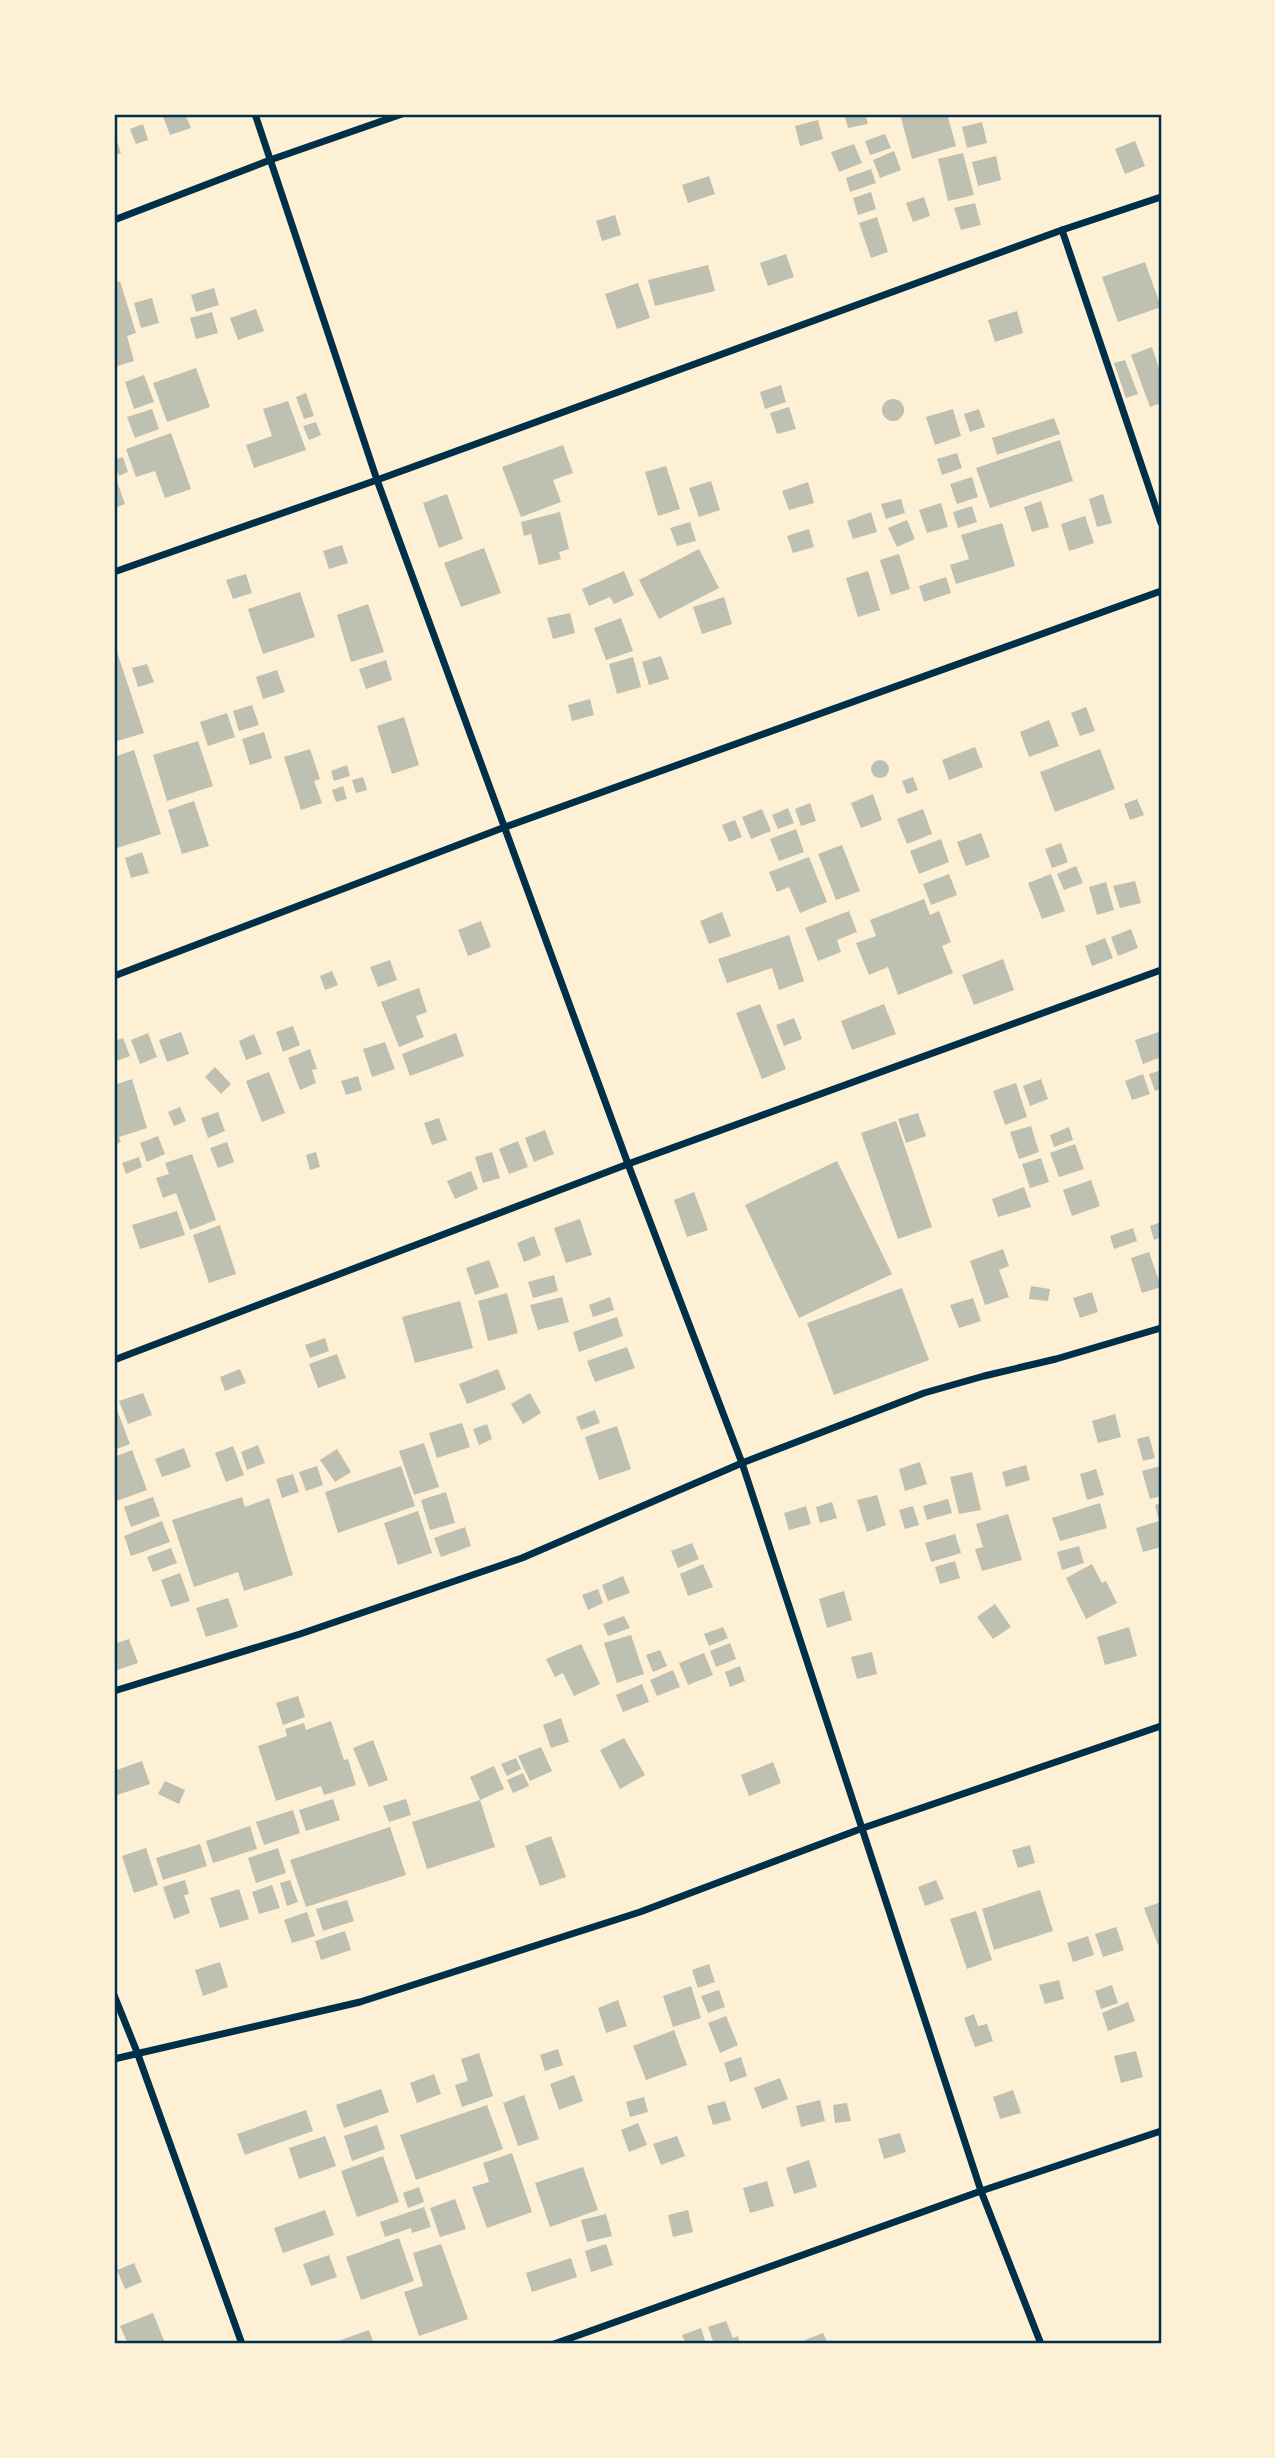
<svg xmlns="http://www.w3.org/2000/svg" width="1275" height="2458" viewBox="0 0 1275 2458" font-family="Barlow,sans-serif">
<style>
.building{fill:#bec0b2}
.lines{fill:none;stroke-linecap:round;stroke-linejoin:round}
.minor{stroke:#003049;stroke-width:7}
.neatline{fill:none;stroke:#003049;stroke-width:2.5}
</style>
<rect width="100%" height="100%" fill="#fdf0d5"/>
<!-- building -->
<g class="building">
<polygon points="162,114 185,114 191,128 170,135"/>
<polygon points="844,114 865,114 868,124 848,128"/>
<polygon points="900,114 947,114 956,146 912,159"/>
<polygon points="818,120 823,139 800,146 795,126"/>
<polygon points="982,122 987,143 967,148 962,127"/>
<polygon points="143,124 148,140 136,144 130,129"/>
<polygon points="114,133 121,153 114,156"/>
<polygon points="885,134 891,148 870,155 865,141"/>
<polygon points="1135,141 1145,166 1125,174 1115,149"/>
<polygon points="854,144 862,163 839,172 831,152"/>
<polygon points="894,151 901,170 880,178 873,160"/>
<polygon points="963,153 974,195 948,201 938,159"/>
<polygon points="996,156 1001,180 978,186 972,162"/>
<polygon points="871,169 876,183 850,192 846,178"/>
<polygon points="709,176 715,194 688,203 682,185"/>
<polygon points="871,192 876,209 858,215 853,198"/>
<polygon points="924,197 930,216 913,222 906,203"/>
<polygon points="975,203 981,225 961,230 954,208"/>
<polygon points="615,215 621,235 602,241 596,221"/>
<polygon points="877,217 888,252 871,258 859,223"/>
<polygon points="786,254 794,277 768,286 760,263"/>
<polygon points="1145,262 1161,307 1118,322 1102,277"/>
<polygon points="708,265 715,291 655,306 648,280"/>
<polygon points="120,281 136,333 127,336 134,361 114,367 114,283"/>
<polygon points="638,283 650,318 617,329 605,294"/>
<polygon points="214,288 219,305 196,312 191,295"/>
<polygon points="152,298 159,323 141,328 134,303"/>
<polygon points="256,309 264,331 238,340 230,318"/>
<polygon points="1017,311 1023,333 995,342 988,320"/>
<polygon points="212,312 218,333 196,339 190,318"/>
<polygon points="1152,347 1161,375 1161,403 1150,407 1131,355"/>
<polygon points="1125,360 1138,394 1126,398 1114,363"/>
<polygon points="196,368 210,407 167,422 153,383"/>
<polygon points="144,375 154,402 134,409 125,382"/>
<polygon points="781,385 786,402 765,409 760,392"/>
<polygon points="306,393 314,416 304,419 296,397"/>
<circle cx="893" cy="410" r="11"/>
<polygon points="288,401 306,450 254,468 246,445 272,436 263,409"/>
<polygon points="789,407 796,429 777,434 770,413"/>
<polygon points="152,409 159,429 135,438 127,417"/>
<polygon points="953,409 961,436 935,445 926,417"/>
<polygon points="979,409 985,427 970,432 964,414"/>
<polygon points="1054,418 1060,434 997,455 992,438"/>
<polygon points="316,422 321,435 309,440 303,426"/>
<polygon points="171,433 191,489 165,498 155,471 136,477 126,449"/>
<polygon points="1060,440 1073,481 990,508 976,468"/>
<polygon points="563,445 573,473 553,480 561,502 521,517 502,467"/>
<polygon points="957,453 962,468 942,475 937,459"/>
<polygon points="123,457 128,472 119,476 114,460"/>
<polygon points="666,466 680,509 658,516 645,472"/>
<polygon points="114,473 125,504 114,508"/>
<polygon points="972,477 978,497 957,504 950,484"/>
<polygon points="711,481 720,510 699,517 689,488"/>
<polygon points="808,482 814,503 789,510 782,491"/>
<polygon points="447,494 463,539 439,548 423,503"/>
<polygon points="1103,494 1112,523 1097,527 1089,499"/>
<polygon points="901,499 905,513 886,519 881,504"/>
<polygon points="1041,501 1049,527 1032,532 1024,507"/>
<polygon points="941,503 948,527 927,533 919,510"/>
<polygon points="972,506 977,522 958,528 953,512"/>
<polygon points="560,512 569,549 559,552 561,559 539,565 531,534 524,536 521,522"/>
<polygon points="871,512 877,532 853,539 847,521"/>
<polygon points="1085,516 1094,543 1069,551 1061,524"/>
<polygon points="907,520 915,539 897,547 888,528"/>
<polygon points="690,522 696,541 677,546 670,528"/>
<polygon points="1002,523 1015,566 956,584 950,565 969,559 961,535"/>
<polygon points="809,529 814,547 793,553 787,536"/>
<polygon points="342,545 348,563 329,569 323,551"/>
<polygon points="484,548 501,593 461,607 444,563"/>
<polygon points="699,549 719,588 659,619 639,580"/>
<polygon points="899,554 910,589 891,595 880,560"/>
<polygon points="624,571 634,595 614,604 610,597 589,606 582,589"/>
<polygon points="868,571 880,610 858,617 846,578"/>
<polygon points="246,574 252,593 233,599 226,580"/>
<polygon points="946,577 951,593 924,602 919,586"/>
<polygon points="300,592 315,637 263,654 248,609"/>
<polygon points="724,597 732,624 702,634 693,607"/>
<polygon points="368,604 384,652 351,662 337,615"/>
<polygon points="570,613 575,633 553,639 547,618"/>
<polygon points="621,618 633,651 606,660 594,628"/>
<polygon points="114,643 144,733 114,742"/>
<polygon points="661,656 669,679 649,685 642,662"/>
<polygon points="633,657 641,687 617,694 609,664"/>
<polygon points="386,660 392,680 366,689 359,669"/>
<polygon points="147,664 154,682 138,687 132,668"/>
<polygon points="277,670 285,692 263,699 256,677"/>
<polygon points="590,699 594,715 572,721 568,705"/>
<polygon points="252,705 259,725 239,731 233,711"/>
<polygon points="1086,707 1095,731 1080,736 1071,713"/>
<polygon points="227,713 235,737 208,746 200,722"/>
<polygon points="404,717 419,765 392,774 377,726"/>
<polygon points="1049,720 1059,746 1029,757 1020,732"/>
<polygon points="264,732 272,758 250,765 242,739"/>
<polygon points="198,741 213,786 167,801 153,755"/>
<polygon points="975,747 983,767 949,780 942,760"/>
<polygon points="310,749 320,779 314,781 322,803 301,810 284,757"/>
<polygon points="1100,749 1115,789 1055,812 1040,772"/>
<polygon points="134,750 161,834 114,849 114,757"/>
<circle cx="880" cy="769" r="9"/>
<polygon points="347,765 350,776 334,781 331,771"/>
<polygon points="363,777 367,790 356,793 352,780"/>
<polygon points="913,777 918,790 907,794 902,781"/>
<polygon points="343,786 347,799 336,802 332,790"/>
<polygon points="873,794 882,820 861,828 851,803"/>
<polygon points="1137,799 1144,815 1130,820 1124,804"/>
<polygon points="194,801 209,846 182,854 168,810"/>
<polygon points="810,803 816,821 801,826 795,809"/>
<polygon points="788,808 794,823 778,829 772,815"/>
<polygon points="762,809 771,831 751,839 742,817"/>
<polygon points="923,809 932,834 907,844 897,819"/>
<polygon points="735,820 742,837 729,842 722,825"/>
<polygon points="796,829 804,852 779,861 770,839"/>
<polygon points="981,833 990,857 966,866 957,842"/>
<polygon points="941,839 949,862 919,874 910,851"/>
<polygon points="1061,843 1068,862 1052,868 1045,849"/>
<polygon points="842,845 860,891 836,900 818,854"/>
<polygon points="142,852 149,873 131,878 125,858"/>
<polygon points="809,857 827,902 800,913 789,887 777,892 769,872"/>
<polygon points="1076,866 1083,883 1064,890 1057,874"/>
<polygon points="949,874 957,895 931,905 923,884"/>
<polygon points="1051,874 1065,911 1042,919 1028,883"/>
<polygon points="1135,881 1141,903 1120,908 1113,886"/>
<polygon points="1106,882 1114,910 1097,915 1089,887"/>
<polygon points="924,899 930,915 939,911 951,942 942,946 953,973 898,995 888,967 869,975 856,943 876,936 870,920"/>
<polygon points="849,911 857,932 837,940 841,952 818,961 805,928"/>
<polygon points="722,912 731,936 709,944 700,921"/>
<polygon points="481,921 491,947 468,956 458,930"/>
<polygon points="1131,929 1138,948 1118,956 1111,937"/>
<polygon points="789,935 804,981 779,990 772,968 727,983 718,959"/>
<polygon points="1105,938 1113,958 1092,966 1085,946"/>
<polygon points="1003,959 1014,990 974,1005 962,975"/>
<polygon points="390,960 397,980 378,987 370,967"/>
<polygon points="332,971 338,985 325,990 320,976"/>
<polygon points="419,988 427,1012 416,1016 424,1037 399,1047 381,1002"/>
<polygon points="760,1004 786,1069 762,1079 736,1013"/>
<polygon points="884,1004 896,1034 852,1050 841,1021"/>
<polygon points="794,1018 802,1039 784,1046 776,1025"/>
<polygon points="293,1026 300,1045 283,1052 276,1032"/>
<polygon points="181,1032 189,1054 167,1062 159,1040"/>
<polygon points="1159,1032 1161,1039 1161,1057 1143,1064 1135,1040"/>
<polygon points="148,1033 157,1057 140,1064 131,1040"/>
<polygon points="456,1033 464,1056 410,1076 402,1054"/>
<polygon points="254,1034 262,1054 246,1060 239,1041"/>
<polygon points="123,1038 130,1056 114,1062 114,1041"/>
<polygon points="385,1042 395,1069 372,1077 363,1049"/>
<polygon points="310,1049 317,1069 312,1070 316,1083 300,1090 288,1058"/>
<polygon points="215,1067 231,1084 221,1094 205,1077"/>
<polygon points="1161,1070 1161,1089 1155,1091 1149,1074"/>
<polygon points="269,1072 285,1113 262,1122 246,1081"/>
<polygon points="1143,1074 1150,1094 1132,1100 1125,1081"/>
<polygon points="358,1076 362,1090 346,1095 341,1081"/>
<polygon points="132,1079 147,1128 119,1137 121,1142 114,1145 114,1085"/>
<polygon points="1041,1079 1048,1099 1030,1106 1023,1086"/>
<polygon points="1016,1083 1027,1117 1005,1125 993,1091"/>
<polygon points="180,1107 186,1121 174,1126 168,1112"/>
<polygon points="218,1112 225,1131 208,1138 201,1118"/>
<polygon points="918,1113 926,1136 906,1143 898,1119"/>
<polygon points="439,1118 447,1140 432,1145 424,1123"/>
<polygon points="896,1121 932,1227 898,1239 861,1133"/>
<polygon points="1031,1126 1039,1152 1019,1159 1010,1132"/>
<polygon points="1069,1127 1073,1140 1054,1147 1050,1135"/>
<polygon points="545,1130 554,1154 534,1162 525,1138"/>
<polygon points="158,1136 165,1154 147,1162 140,1143"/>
<polygon points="518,1141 528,1167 509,1174 499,1149"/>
<polygon points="227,1142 234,1162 218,1168 210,1148"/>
<polygon points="1075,1144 1084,1169 1059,1177 1050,1153"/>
<polygon points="316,1152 320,1167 310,1170 306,1155"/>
<polygon points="492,1152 500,1178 483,1183 475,1157"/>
<polygon points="192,1154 216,1220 190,1230 176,1193 163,1198 156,1178 169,1174 165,1163"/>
<polygon points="139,1157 142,1167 126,1174 122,1163"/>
<polygon points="1041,1158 1049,1182 1030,1188 1022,1164"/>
<polygon points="837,1161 892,1274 799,1318 745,1205"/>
<polygon points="471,1171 478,1189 455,1199 447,1181"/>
<polygon points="1091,1180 1100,1206 1072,1216 1063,1190"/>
<polygon points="1024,1187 1031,1207 998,1217 992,1199"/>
<polygon points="694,1192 708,1230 687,1237 674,1200"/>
<polygon points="177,1211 185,1235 140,1249 132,1225"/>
<polygon points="580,1219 592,1255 566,1263 554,1228"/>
<polygon points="1161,1222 1161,1237 1154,1240 1150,1226"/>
<polygon points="220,1225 236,1274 209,1283 193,1235"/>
<polygon points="1133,1228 1137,1241 1114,1249 1110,1236"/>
<polygon points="534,1236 541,1255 524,1262 517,1243"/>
<polygon points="1003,1249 1009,1266 999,1270 1009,1297 985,1305 970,1261"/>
<polygon points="1149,1252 1161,1287 1142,1293 1131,1258"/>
<polygon points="489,1260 499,1287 475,1295 466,1268"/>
<polygon points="554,1275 558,1291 533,1298 528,1282"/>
<polygon points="1031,1286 1050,1289 1048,1301 1029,1299"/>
<polygon points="902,1288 929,1360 834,1395 807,1323"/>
<polygon points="1092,1292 1098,1312 1080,1318 1073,1298"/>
<polygon points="507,1293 518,1333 488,1341 478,1301"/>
<polygon points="562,1297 569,1322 538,1330 530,1305"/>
<polygon points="610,1297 614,1310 593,1317 589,1305"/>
<polygon points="973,1298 981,1321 959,1328 950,1305"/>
<polygon points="460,1301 473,1348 415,1363 402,1317"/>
<polygon points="617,1317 623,1336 579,1352 573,1332"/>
<polygon points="325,1338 329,1351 310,1358 305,1345"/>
<polygon points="627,1347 635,1368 595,1382 587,1361"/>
<polygon points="337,1354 346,1378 318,1388 309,1364"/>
<polygon points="240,1369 246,1383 225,1391 220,1377"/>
<polygon points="498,1369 506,1389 467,1404 459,1384"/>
<polygon points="143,1393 152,1415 128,1424 119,1401"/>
<polygon points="530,1393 541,1413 523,1424 511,1404"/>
<polygon points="114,1402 130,1444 114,1450"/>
<polygon points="595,1410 600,1423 581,1430 576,1417"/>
<polygon points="1115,1414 1121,1437 1098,1443 1092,1421"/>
<polygon points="462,1423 470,1447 437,1458 429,1433"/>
<polygon points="487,1424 492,1439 479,1445 473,1429"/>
<polygon points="617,1426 631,1469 599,1480 585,1437"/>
<polygon points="1149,1436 1155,1458 1143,1461 1137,1439"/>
<polygon points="424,1443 439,1487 414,1495 399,1451"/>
<polygon points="258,1445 265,1463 247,1470 241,1452"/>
<polygon points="233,1446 244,1475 226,1482 215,1453"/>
<polygon points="184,1448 191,1467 162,1477 155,1459"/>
<polygon points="337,1449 351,1472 335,1482 320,1460"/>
<polygon points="132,1450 147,1490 114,1502 114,1457"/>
<polygon points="920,1462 927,1484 905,1491 899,1469"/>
<polygon points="1026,1465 1030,1480 1006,1487 1002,1472"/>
<polygon points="317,1466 323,1485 306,1491 299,1472"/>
<polygon points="401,1466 415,1506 338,1533 325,1492"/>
<polygon points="1160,1466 1161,1496 1150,1499 1142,1471"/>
<polygon points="1096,1469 1104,1495 1087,1500 1080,1474"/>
<polygon points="972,1472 981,1510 959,1514 950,1477"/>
<polygon points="293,1474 299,1492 282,1498 276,1479"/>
<polygon points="446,1492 455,1523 430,1530 421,1500"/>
<polygon points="877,1495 886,1525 867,1532 857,1500"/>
<polygon points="153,1497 160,1516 131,1527 124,1507"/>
<polygon points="242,1497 245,1507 269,1498 293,1575 244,1591 238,1572 194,1587 172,1520"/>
<polygon points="948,1499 952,1513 927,1520 923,1506"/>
<polygon points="832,1502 837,1518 820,1523 816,1507"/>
<polygon points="1100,1503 1107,1528 1060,1541 1052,1518"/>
<polygon points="1161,1503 1161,1547 1143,1552 1136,1528 1159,1521 1155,1505"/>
<polygon points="806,1506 811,1524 789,1530 784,1513"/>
<polygon points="913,1506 919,1525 905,1529 899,1510"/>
<polygon points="418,1511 432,1553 398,1565 384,1523"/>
<polygon points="1008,1514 1022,1560 982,1571 975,1549 983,1547 976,1524"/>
<polygon points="162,1521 170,1542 131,1556 124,1536"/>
<polygon points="465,1527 471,1546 441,1557 434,1538"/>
<polygon points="955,1534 961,1553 931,1562 925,1543"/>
<polygon points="692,1543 699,1559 678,1568 671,1551"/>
<polygon points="1079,1546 1084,1563 1062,1570 1057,1552"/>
<polygon points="171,1548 177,1563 153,1572 147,1557"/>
<polygon points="955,1561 960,1578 940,1584 935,1567"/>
<polygon points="703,1564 713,1587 688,1596 680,1574"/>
<polygon points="1092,1564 1102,1583 1106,1581 1117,1603 1086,1619 1066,1578"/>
<polygon points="180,1573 190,1601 171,1607 161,1580"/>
<polygon points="623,1576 630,1593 608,1601 602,1585"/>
<polygon points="598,1589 603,1603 588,1610 582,1595"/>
<polygon points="844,1591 852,1620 827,1628 819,1599"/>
<polygon points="228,1598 238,1627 206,1637 196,1608"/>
<polygon points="995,1604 1011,1627 993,1639 977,1617"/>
<polygon points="624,1616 630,1628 608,1636 603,1624"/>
<polygon points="723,1627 728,1638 709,1646 704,1634"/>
<polygon points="1129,1627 1137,1656 1105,1665 1097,1637"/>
<polygon points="631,1635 644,1674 617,1683 604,1643"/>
<polygon points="129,1639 138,1663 114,1671 114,1644"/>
<polygon points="730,1643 736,1659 716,1667 710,1651"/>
<polygon points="581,1644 600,1684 574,1696 563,1673 555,1677 546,1659"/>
<polygon points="660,1650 667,1666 653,1672 646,1655"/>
<polygon points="872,1652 877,1674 857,1679 851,1657"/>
<polygon points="704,1653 713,1675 688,1685 679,1663"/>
<polygon points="740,1666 745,1681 730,1687 725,1672"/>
<polygon points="673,1670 680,1687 657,1696 650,1680"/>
<polygon points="642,1684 649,1702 623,1712 616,1695"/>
<polygon points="298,1696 305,1717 283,1725 276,1703"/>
<polygon points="561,1718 569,1742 551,1748 543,1725"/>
<polygon points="331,1721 344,1760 348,1759 356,1785 324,1795 321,1786 276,1801 258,1746 287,1736 285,1729 304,1723 306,1730"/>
<polygon points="624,1738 645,1775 620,1789 600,1750"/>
<polygon points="373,1740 388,1780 369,1787 353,1748"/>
<polygon points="541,1747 552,1771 530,1781 518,1756"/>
<polygon points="516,1758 521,1769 507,1776 501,1764"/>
<polygon points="142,1761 150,1784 114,1796 114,1771"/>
<polygon points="773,1762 781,1783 749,1796 741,1775"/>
<polygon points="494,1766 504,1789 480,1800 470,1777"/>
<polygon points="523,1773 529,1786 513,1793 507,1780"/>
<polygon points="165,1781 185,1790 179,1804 158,1794"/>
<polygon points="333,1799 340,1820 306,1831 299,1810"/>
<polygon points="406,1799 411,1815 389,1822 383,1806"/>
<polygon points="480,1800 495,1847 427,1869 412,1822"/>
<polygon points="293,1810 300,1833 264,1845 256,1822"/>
<polygon points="250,1826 257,1849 213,1863 206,1841"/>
<polygon points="390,1827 406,1875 306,1907 290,1860"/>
<polygon points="551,1836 566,1877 540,1886 525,1846"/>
<polygon points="200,1844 207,1866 163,1880 156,1858"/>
<polygon points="1030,1845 1035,1863 1018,1868 1012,1850"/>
<polygon points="146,1848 158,1885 134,1893 122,1856"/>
<polygon points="278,1848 286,1873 256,1883 248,1858"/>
<polygon points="185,1880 189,1894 184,1895 190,1913 174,1919 163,1887"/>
<polygon points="290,1880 298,1902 287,1906 280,1883"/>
<polygon points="936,1880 944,1899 925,1906 918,1887"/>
<polygon points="272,1885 280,1908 259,1914 252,1892"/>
<polygon points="239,1889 249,1919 220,1928 210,1898"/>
<polygon points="1040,1890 1053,1931 994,1950 982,1909"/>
<polygon points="347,1900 354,1921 323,1931 316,1909"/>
<polygon points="1161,1902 1161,1944 1158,1945 1144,1908"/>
<polygon points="976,1911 992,1960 967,1969 950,1919"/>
<polygon points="307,1912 315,1936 292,1943 284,1920"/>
<polygon points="1116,1927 1124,1950 1103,1957 1095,1934"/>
<polygon points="345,1931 351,1950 321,1960 315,1941"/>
<polygon points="1088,1936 1094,1955 1073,1962 1067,1943"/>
<polygon points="220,1962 228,1987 203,1996 195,1970"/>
<polygon points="709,1964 715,1982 698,1988 692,1970"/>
<polygon points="1059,1980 1064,1999 1045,2004 1039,1985"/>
<polygon points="1112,1985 1118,2003 1101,2009 1095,1991"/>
<polygon points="691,1986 701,2018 673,2027 663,1996"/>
<polygon points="719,1990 725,2007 708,2013 701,1996"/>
<polygon points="618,2000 627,2026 606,2033 598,2008"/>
<polygon points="1128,2002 1135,2021 1108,2031 1102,2013"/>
<polygon points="974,2014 978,2026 987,2024 993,2041 975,2047 964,2018"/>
<polygon points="726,2016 738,2045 720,2053 708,2023"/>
<polygon points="674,2030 687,2065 646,2080 633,2046"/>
<polygon points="558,2049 563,2065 545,2071 540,2055"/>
<polygon points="1136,2051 1143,2077 1121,2083 1114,2056"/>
<polygon points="479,2053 493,2096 462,2107 455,2085 468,2081 461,2059"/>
<polygon points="741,2057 747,2076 730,2082 724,2063"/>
<polygon points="434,2074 441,2094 417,2103 410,2083"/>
<polygon points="574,2075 583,2101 559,2110 550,2084"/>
<polygon points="780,2078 788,2099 762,2109 754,2088"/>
<polygon points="381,2089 389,2112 344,2128 336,2105"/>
<polygon points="1013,2090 1021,2113 1000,2119 993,2097"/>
<polygon points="524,2095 539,2139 518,2146 503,2103"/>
<polygon points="644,2097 648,2112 630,2117 626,2102"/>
<polygon points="820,2100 825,2121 801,2127 796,2106"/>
<polygon points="725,2101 731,2120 713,2125 707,2106"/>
<polygon points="847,2103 851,2121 835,2123 833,2105"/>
<polygon points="487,2105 503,2149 416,2180 400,2135"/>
<polygon points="306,2110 313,2131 245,2155 237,2134"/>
<polygon points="638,2123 647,2145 629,2152 621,2130"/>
<polygon points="377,2125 385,2149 352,2161 344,2136"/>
<polygon points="900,2133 906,2152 884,2159 878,2139"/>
<polygon points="325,2136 336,2166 299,2179 289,2148"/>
<polygon points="677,2136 685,2156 661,2165 653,2144"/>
<polygon points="512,2153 532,2212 487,2228 472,2187 489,2182 483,2163"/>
<polygon points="383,2156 399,2202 357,2217 341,2171"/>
<polygon points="809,2160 817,2187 794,2194 786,2168"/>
<polygon points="583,2167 598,2210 550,2227 535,2183"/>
<polygon points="767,2181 774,2206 750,2213 743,2188"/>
<polygon points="419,2187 424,2202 408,2208 403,2193"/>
<polygon points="455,2199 466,2229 440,2237 430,2208"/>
<polygon points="424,2207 431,2227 412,2233 411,2228 385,2237 380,2222"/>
<polygon points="325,2210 334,2235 283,2253 274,2228"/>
<polygon points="688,2210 693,2232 673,2237 668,2215"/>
<polygon points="606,2214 612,2236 587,2242 581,2220"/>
<polygon points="399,2238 414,2281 361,2300 346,2257"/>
<polygon points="441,2244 468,2319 419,2336 404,2292 423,2286 413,2253"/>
<polygon points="606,2244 613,2265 591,2272 585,2251"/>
<polygon points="329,2255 337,2277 311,2286 303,2264"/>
<polygon points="571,2258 577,2277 532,2292 526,2273"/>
<polygon points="134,2263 142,2282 125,2289 117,2270"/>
<polygon points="153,2313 165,2343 128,2344 120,2326"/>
<polygon points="726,2321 733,2338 738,2336 740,2344 714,2344 708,2327"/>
<polygon points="701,2328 706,2344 686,2344 682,2335"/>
<polygon points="369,2330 374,2344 340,2344 338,2341"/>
<polygon points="823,2333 828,2344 795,2344"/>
</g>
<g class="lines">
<!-- minor -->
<g class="minor">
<polyline points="255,114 377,480 628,1164 742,1463 981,2191 1041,2344"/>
<polyline points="114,220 270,160 402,114"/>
<polyline points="1062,230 1161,523"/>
<polyline points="114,572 377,480 1062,230 1161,197"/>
<polyline points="114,976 505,827 1161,591"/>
<polyline points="114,1360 628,1164 1161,970"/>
<polyline points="114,1691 300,1634 522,1558 742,1463 924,1393 984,1376 1056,1359 1161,1328"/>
<polyline points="114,1995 137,2052 242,2344"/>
<polyline points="114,2059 360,2002 640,1912 863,1828 1161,1726"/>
<polyline points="554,2344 981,2191 1161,2131"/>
</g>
</g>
<!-- border -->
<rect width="1275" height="2458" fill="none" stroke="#fdf0d5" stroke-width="231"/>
<rect x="116" y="116" width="1044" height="2226" class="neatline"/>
</svg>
